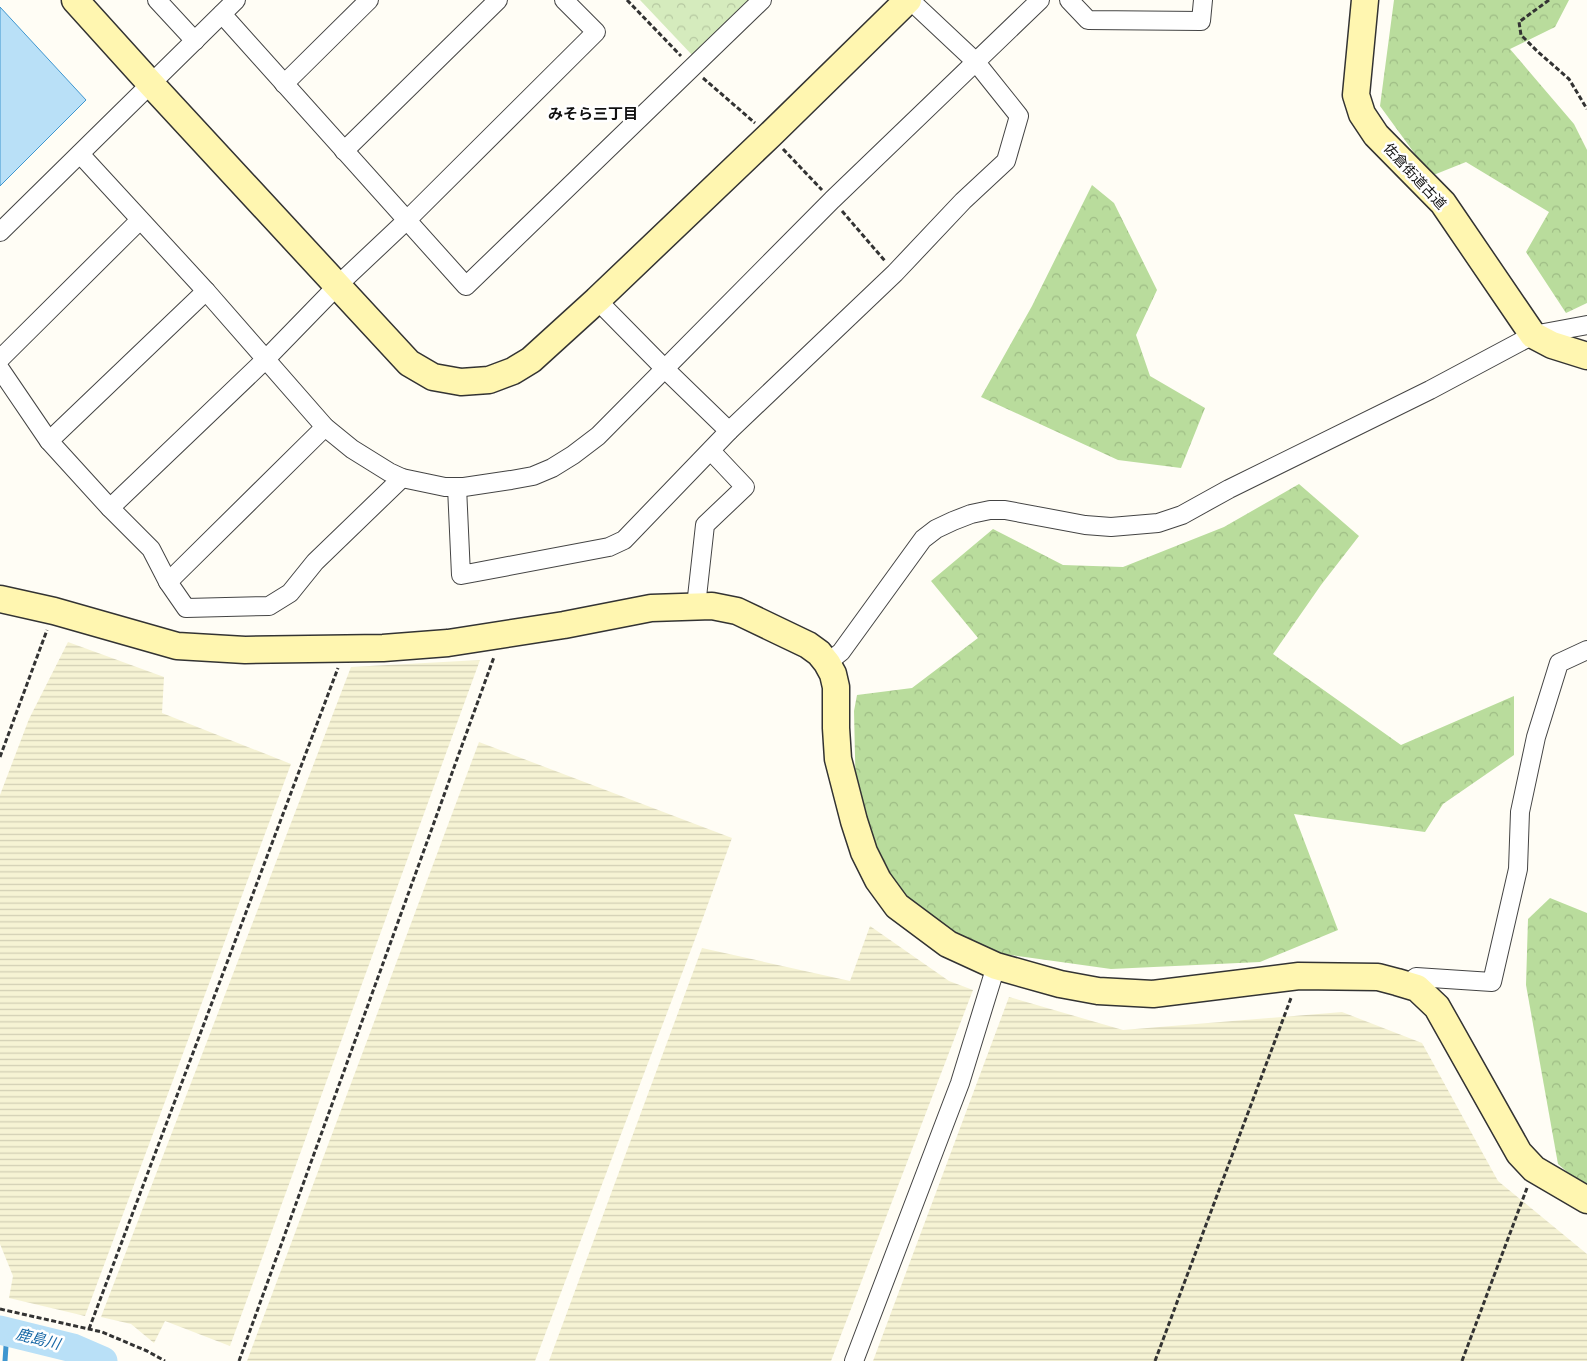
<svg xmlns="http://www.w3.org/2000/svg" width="1587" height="1361" viewBox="0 0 1587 1361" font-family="'Source Serif 4','Noto Sans JP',serif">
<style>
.farmland{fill:url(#farmland-rules)}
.forest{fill:url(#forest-crowns)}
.park{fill:url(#park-crowns)}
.water{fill:#b9e0f7;stroke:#3f96cf}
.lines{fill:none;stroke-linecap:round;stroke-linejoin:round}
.stream{stroke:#3f96cf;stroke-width:5}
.river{stroke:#b9e0f7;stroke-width:29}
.street-casing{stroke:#444;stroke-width:20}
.secondary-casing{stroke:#333;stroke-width:29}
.path{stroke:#333;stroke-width:3;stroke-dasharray:5 2.5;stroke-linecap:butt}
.street{stroke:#fff;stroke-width:18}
.secondary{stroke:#fff6b0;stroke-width:26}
.labels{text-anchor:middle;stroke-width:5;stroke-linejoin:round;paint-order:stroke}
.street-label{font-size:14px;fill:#111;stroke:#fff}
.neighbourhood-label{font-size:15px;font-weight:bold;fill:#111;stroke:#fff}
.water-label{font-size:15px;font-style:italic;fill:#1768a6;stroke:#fff}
</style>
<defs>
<pattern id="farmland-rules" width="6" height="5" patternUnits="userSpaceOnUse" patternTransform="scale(1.25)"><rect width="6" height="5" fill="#f6f3d4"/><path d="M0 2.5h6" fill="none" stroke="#d2cfb5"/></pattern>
<pattern id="forest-crowns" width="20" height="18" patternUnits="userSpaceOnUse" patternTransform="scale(1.25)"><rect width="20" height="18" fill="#b9dc9c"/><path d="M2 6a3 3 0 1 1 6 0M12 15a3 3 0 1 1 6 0" fill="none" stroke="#9ebc85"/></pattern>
<pattern id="park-crowns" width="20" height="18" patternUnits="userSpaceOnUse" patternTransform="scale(1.25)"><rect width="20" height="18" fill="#d5ebbd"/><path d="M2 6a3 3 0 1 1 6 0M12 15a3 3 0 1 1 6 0" fill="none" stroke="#b6c8a1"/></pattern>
</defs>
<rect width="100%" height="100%" fill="#fffdf5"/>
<!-- farmland -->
<g class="farmland">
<polygon points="68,642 164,677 162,713 291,764 85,1316 9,1298 13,1276 0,1244 0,795 29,719"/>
<polygon points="480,660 230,1346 165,1321 154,1343 131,1324 101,1317 351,667"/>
<polygon points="479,742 732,838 700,926 535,1361 247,1361"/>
<polygon points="870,926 949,981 973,990 831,1361 549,1361 702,948 850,981"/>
<polygon points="1009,997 1123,1030 1342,1012 1422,1043 1498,1181 1587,1254 1587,1361 873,1361"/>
</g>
<!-- forest -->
<g class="forest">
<polygon points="1394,0 1569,0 1555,27 1510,49 1574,124 1587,150 1587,303 1566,313 1526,252 1549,212 1466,162 1431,176 1380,106"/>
<polygon points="1092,185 1114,203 1157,290 1136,335 1150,376 1205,408 1181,468 1118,460 981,397 1032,306"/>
<polygon points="1299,484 1359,536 1321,585 1273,654 1401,745 1514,696 1514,755 1443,804 1425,832 1294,814 1338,930 1260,962 1111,969 968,949 888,883 856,801 854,711 857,695 912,688 978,638 931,581 993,529 1063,565 1123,567 1224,527"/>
<polygon points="1550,898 1587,913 1587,1189 1558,1164 1526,985 1528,919"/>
</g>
<!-- park -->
<polygon class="park" points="640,0 750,0 693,56"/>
<!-- water -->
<polygon class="water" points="0,7 86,100 0,186"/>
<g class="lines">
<!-- stream -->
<polyline class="stream" points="5,1361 7,1331"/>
<!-- river -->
<polyline class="river" points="0,1330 73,1348 103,1361"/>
<!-- street casing -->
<g class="street-casing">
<g id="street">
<polyline points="157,0 195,41"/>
<polyline points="1069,0 1088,20 1201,21 1203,0"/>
<polyline points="222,14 466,286 762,0"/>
<polyline points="284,84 369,0"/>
<polyline points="344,151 498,0"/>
<polyline points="80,154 206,291 325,427 352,449 389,472 402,478 445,487 464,487 511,480 533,476 552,468 573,455 598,436 832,200 1040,0"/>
<polyline points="0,232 236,0"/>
<polyline points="597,300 665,369 729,431"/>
<polyline points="0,359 140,220"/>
<polyline points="0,369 49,441 110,508"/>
<polyline points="49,441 206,291"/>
<polyline points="402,478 315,562 290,593 269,606 186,608 168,582 151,549 110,508 266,359 338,285 407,220 596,32 564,0"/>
<polyline points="457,487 461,575 609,547 624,540 729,431 895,273 963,201 1006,161 1019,116 975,61 910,0"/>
<polyline points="168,582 325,427"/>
<polyline points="696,606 705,525 745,487 711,451"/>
<polyline points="827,663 841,652 923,539 936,529 953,521 971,514 990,510 1005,510 1085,525 1111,527 1158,523 1182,515 1229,489 1430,390 1533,335 1587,325"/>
<polyline points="1407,985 1416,977 1492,982 1518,869 1520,812 1536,737 1559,663 1587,650"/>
<polyline points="854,1361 960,1083 996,966"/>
</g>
</g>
<!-- secondary casing -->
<g class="secondary-casing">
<g id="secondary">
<polyline points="75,0 150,83 409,363 433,377 461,382 489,380 513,371 531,360 597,300 770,135 908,0"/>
<polyline points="1365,0 1356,95 1362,114 1376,135 1443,203 1533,335 1552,345 1587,356"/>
<polyline points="0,599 54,611 177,646 245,650 383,648 448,643 564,625 651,608 712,606 737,611 808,645 819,653 827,663 833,674 836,687 836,728 838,759 854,821 864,852 878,880 897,906 948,944 996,966 1060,984 1098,991 1153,994 1299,976 1378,977 1397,982 1417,988 1437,1007 1519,1153 1534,1169 1587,1200"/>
</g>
</g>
<!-- path -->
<g class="path">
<polyline points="627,0 681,56"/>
<polyline points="1549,0 1519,22 1521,35 1537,51 1569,79 1587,109"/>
<polyline points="703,78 755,123"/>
<polyline points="783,149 822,190"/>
<polyline points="842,211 885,261"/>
<polyline points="0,757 47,630"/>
<polyline points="0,1309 102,1332 147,1351 165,1361"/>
<polyline points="89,1329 338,668"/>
<polyline points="239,1361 494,657"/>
<polyline points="1155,1361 1291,998"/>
<polyline points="1462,1361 1527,1188"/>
</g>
<!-- street -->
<use href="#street" class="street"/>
<!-- secondary -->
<use href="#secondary" class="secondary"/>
</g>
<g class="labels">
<!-- street labels -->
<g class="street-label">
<text transform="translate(1415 176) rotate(47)" y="5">佐倉街道古道</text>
</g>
<!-- neighbourhood labels -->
<g class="neighbourhood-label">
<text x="593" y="119">みそら三丁目</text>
</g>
<!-- water labels -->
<g class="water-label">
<text transform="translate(38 1339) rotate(14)" y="5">鹿島川</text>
</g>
</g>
</svg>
